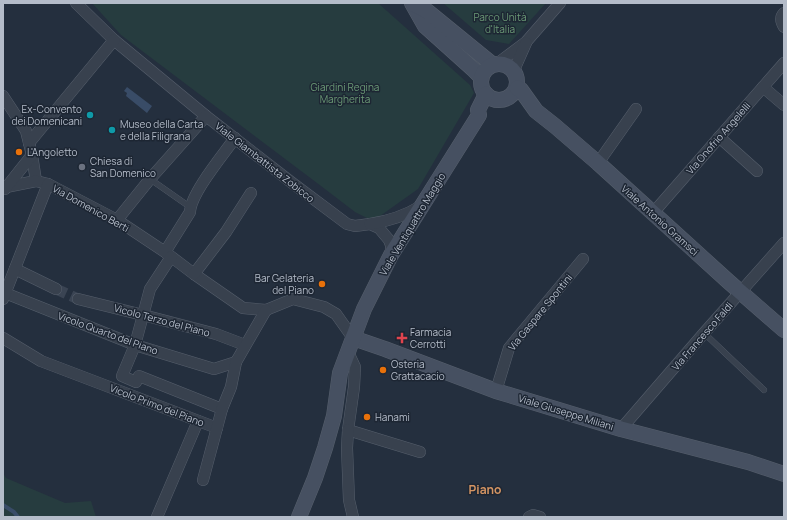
<svg xmlns="http://www.w3.org/2000/svg" width="787" height="520" viewBox="0 0 787 520" font-family="Manrope,sans-serif">
<style>
.green{fill:#263c3f}
.water{fill:#394c67}
.lines{fill:none;stroke-linecap:round;stroke-linejoin:round}
.stream{stroke:#394c67;stroke-width:4}
.street-tunnel{stroke:#3a4453;stroke-width:11;stroke-dasharray:11 5.5;stroke-linecap:butt}
.lane-casing{stroke:#565f6c;stroke-width:6}
.street-casing{stroke:#565f6c;stroke-width:12}
.secondary-casing{stroke:#565f6c;stroke-width:16}
.lane{stroke:#38414e;stroke-width:5.5}
.street{stroke:#38414e;stroke-width:11}
.secondary{stroke:#465061;stroke-width:15}
.culture-dot{fill:#0f9aa8;stroke:#1d2633;stroke-width:1.5}
.food-dot{fill:#e8710a;stroke:#1d2633;stroke-width:1.5}
.worship-dot{fill:#6b7280;stroke:#1d2633;stroke-width:1.5}
.health-dot{fill:#e0444e;stroke:#1d2633;stroke-width:1.5}
.labels{text-anchor:middle;stroke-width:3;stroke-linejoin:round;paint-order:stroke}
.park-label{font-size:10px;fill:#6b9a76;stroke:#1d2633}
.poi-label{font-size:10px;fill:#b4bcc9;stroke:#1d2633;text-anchor:start}
.street-label{font-size:10px;fill:#b4bcc9;stroke:#1d2633}
.quarter-label{font-size:12px;font-weight:bold;fill:#d59563;stroke:#1d2633}
</style>
<rect width="100%" height="100%" fill="#242f3e"/>
<!-- green -->
<g class="green">
<polygon points="92,3 378,3 470,85 474,93 418,189 373,221 355,212 321,186 121,35"/>
<polygon points="443,3 546,3 509,44 486,40"/>
<polygon points="3,473 6,478 65,503 91,501 96,517 3,517"/>
</g>
<!-- water -->
<polygon class="water" points="127,87 152,106 147,113 126,96 127,93 124,91"/>
<g class="lines">
<!-- stream -->
<polyline class="stream" points="3,505 14,512 18,517"/>
<!-- street-tunnel -->
<polyline class="street-tunnel" points="56,289 78,299"/>
<!-- lane casing -->
<g class="lane-casing">
<g id="lane">
<polyline points="150,179 190,207"/>
<polyline points="704,333 764,390"/>
</g>
</g>
<!-- street casing -->
<g class="street-casing">
<g id="street">
<polyline points="76,3 114,40 206,116 291,182 347,224 355,226 370,224 379,228 389,240 391,245 391,255"/>
<path d="M784 13C780 17 781 22 784 27"/>
<polyline points="498,63 526,42 560,3"/>
<polyline points="514,70 526,43"/>
<polyline points="763,87 784,105"/>
<polyline points="3,96 26,131 32,155 36,181"/>
<polyline points="719,137 757,171"/>
<polyline points="29,143 114,40"/>
<polyline points="598,163 636,109"/>
<polyline points="3,186 6,187 36,181 48,184 117,220 165,252 194,274 243,308 266,310 293,299 324,307 336,314 353,338"/>
<polyline points="5,189 32,155"/>
<polyline points="653,213 784,63"/>
<polyline points="117,220 150,179 206,116"/>
<path d="M370 224C389 221 405 216 421 206"/>
<path d="M165 252 190 212C191 193 223 155 235 138"/>
<polyline points="171,257 150,289 135,345 122,376 136,382 139,376 222,409"/>
<polyline points="15,269 56,289"/>
<polyline points="194,274 226,232 251,193"/>
<polyline points="5,293 135,345 214,369 236,362"/>
<polyline points="3,299 48,184"/>
<polyline points="78,299 143,315 216,334 245,345"/>
<polyline points="3,338 41,361 217,428"/>
<polyline points="348,352 355,367 354,387 348,430 420,452"/>
<polyline points="496,391 509,348 583,259"/>
<polyline points="621,429 704,333 784,243"/>
<polyline points="348,430 347,448 349,500 353,517"/>
<polyline points="203,480 222,409 231,387 236,362 266,310"/>
<polyline points="157,517 198,421"/>
<polyline points="529,517 533,515 540,517"/>
</g>
</g>
<!-- secondary casing -->
<g class="secondary-casing">
<g id="secondary">
<polyline points="412,3 425,26 474,70 481,77"/>
<polyline points="413,4 427,11 492,64"/>
<circle cx="499" cy="82" r="18"/>
<polyline points="517,88 521,90 536,111 555,126 598,163 729,282 784,330"/>
<polyline points="353,338 385,349 496,391 621,429 748,462 784,474"/>
<polyline points="299,517 315,478 325,448 334,416 340,373 364,309 391,255 479,115 478,110 486,94"/>
</g>
</g>
<!-- lane -->
<use href="#lane" class="lane"/>
<!-- street -->
<use href="#street" class="street"/>
<!-- secondary -->
<use href="#secondary" class="secondary"/>
</g>
<!-- markers -->
<g class="culture-dot">
<circle cx="90" cy="115" r="4"/>
<circle cx="112" cy="130" r="4"/>
</g>
<g class="food-dot">
<circle cx="19" cy="152" r="4"/>
<circle cx="322" cy="284" r="4"/>
<circle cx="383" cy="370" r="4"/>
<circle cx="367" cy="417" r="4"/>
</g>
<circle class="worship-dot" cx="82" cy="167" r="4"/>
<path class="health-dot" d="M400 332h4v4h4v4h-4v4h-4v-4h-4v-4h4z"/>
<g class="labels">
<!-- park labels -->
<g class="park-label">
<text x="500" y="21">Parco Unità<tspan x="500" dy="12">d'Italia</tspan></text>
<text x="345" y="91">Giardini Regina<tspan x="345" dy="12">Margherita</tspan></text>
</g>
<!-- poi labels -->
<g class="poi-label">
<text x="82" y="113" text-anchor="end">Ex-Convento<tspan x="82" dy="12">dei Domenicani</tspan></text>
<text x="120" y="128">Museo della Carta<tspan x="120" dy="12">e della Filigrana</tspan></text>
<text x="27" y="156">L'Angoletto</text>
<text x="90" y="165">Chiesa di<tspan x="90" dy="12">San Domenico</tspan></text>
<text x="314" y="282" text-anchor="end">Bar Gelateria<tspan x="314" dy="12">del Piano</tspan></text>
<text x="410" y="336">Farmacia<tspan x="410" dy="12">Cerrotti</tspan></text>
<text x="391" y="368">Osteria<tspan x="391" dy="12">Grattacacio</tspan></text>
<text x="375" y="421">Hanami</text>
</g>
<!-- street labels -->
<g class="street-label">
<text transform="translate(718 138) rotate(-49)" y="4">Via Onofrio Angelelli</text>
<text transform="translate(265 162) rotate(38)" y="4">Viale Giambattista Zobicco</text>
<text transform="translate(91 208) rotate(29)" y="4">Via Domenico Berti</text>
<text transform="translate(660 220) rotate(42)" y="4">Viale Antonio Gramsci</text>
<text transform="translate(412 224) rotate(-59)" y="4">Viale Ventiquattro Maggio</text>
<text transform="translate(540 312) rotate(-51)" y="4">Via Gaspare Spontini</text>
<text transform="translate(162 320) rotate(15)" y="4">Vicolo Terzo del Piano</text>
<text transform="translate(108 333) rotate(20)" y="4">Vicolo Quarto del Piano</text>
<text transform="translate(702 336) rotate(-49)" y="4">Via Francesco Faldi</text>
<text transform="translate(157 405) rotate(21)" y="4">Vicolo Primo del Piano</text>
<text transform="translate(566 412) rotate(17)" y="4">Viale Giuseppe Miliani</text>
</g>
<!-- quarter labels -->
<g class="quarter-label">
<text x="485" y="494">Piano</text>
</g>
</g>
<!-- border -->
<rect width="787" height="520" fill="none" stroke="#b4bcc9" stroke-width="8"/>
</svg>
